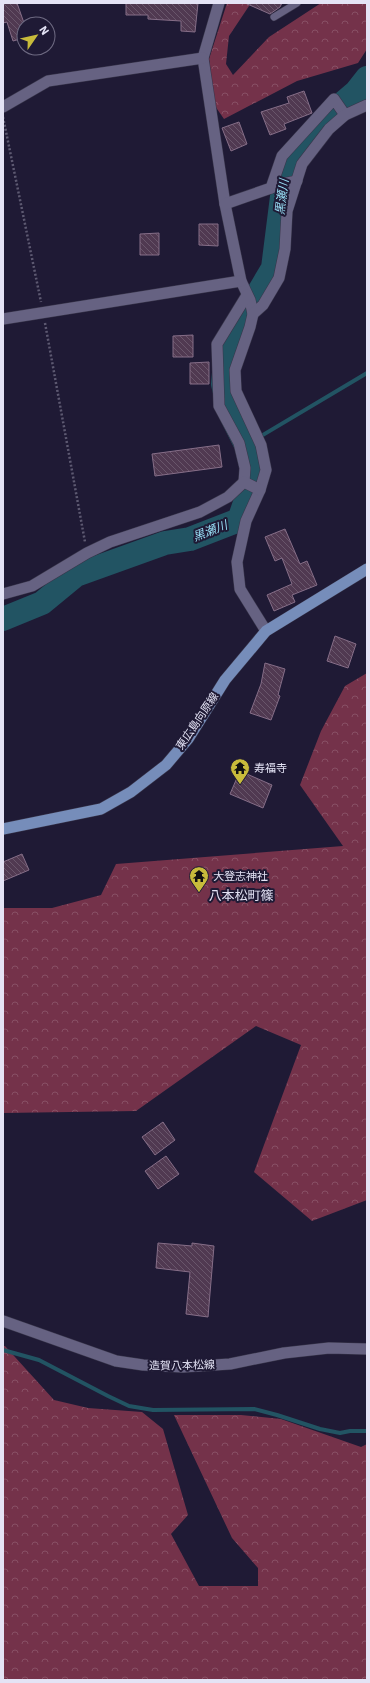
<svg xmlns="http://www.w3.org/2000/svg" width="370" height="1683" viewBox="0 0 370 1683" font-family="'IBM Plex Sans','Noto Sans JP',sans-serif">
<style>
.forest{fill:url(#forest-crowns)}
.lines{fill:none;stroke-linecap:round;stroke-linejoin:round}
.stream{stroke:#225463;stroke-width:4}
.river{stroke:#225463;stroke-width:24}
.building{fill:url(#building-back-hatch);stroke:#866e88}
.service-casing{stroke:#39364b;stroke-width:8}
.minor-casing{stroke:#39364b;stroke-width:12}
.secondary-casing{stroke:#39364b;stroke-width:12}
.primary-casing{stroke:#39364b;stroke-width:12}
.path{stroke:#5d5971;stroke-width:2.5;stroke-dasharray:2 2;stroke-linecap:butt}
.service{stroke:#666282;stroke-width:7}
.minor{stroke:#666282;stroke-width:11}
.secondary{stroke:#666282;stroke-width:11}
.primary{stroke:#768dba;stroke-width:11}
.labels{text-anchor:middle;stroke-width:4;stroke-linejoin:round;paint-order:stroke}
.street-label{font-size:11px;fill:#e4e3f5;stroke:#1f1a35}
.poi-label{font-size:11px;fill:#e4e3f5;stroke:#1f1a35;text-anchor:start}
.water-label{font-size:12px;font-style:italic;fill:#98def5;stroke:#1f1a35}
.quarter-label{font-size:13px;fill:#e4e3f5;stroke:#1f1a35}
</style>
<defs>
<pattern id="forest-crowns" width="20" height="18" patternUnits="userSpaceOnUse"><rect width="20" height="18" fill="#74324a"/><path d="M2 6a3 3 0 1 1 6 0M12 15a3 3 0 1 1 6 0" fill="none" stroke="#885065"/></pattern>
<pattern id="building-back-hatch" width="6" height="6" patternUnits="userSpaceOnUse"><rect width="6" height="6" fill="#503951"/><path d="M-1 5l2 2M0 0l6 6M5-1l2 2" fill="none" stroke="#69566b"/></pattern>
</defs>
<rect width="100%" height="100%" fill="#1f1a35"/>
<!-- forest -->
<g class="forest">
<polygon points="227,3 251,3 229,36 226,64 233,75 269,37 321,3 367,3 367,49 358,63 297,81 224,119 215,106 209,59"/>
<polygon points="367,673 367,1200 312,1221 254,1172 301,1045 256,1026 136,1111 3,1113 3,908 52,908 101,895 116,864 343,846 300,785 321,731 345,686"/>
<polygon points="3,1346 5,1346 54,1400 88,1408 142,1412 163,1429 188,1515 171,1534 199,1586 258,1586 258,1568 232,1538 174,1415 241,1415 281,1419 361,1447 367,1444 367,1680 3,1680"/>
</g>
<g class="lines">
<!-- stream -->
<g class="stream">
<polyline points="246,445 367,373"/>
<polyline points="3,1350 39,1360 108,1396 129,1406 153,1410 254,1409 277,1415 320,1429 340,1433 350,1431 367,1431"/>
</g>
<!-- river -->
<g class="river">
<polyline points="257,295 273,268 285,173 329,115 356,92 367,78"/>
<polyline points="3,619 42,603 76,575 165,543 190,539 239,520 254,477 246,445 230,413 223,384 226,350 228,340 246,313"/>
</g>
</g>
<!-- building -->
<g class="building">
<polygon points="3,3 17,3 24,23 24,38 13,41 7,22 3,23"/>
<polygon points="126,3 198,3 195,32 181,31 181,21 148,19 148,15 126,15"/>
<polygon points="245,3 282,3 280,7 270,14"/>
<polygon points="304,91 312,113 284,124 286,129 270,135 261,112 289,103 287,97"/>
<polygon points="239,122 247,144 231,151 222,128"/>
<polygon points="199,224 218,224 218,246 199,245"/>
<polygon points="159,233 159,255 140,255 140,234"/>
<polygon points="193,335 193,357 173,357 173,336"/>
<polygon points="209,362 209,384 190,384 190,363"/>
<polygon points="219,445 222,467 155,476 152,454"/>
<polygon points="285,529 300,564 307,561 317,585 292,595 295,602 274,611 267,595 292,584 282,558 275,561 265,537"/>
<polygon points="335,636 356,644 348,668 327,661"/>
<polygon points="265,663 285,669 278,695 280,696 271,720 250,713 261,684"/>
<polygon points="240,771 272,785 263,808 230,794"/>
<polygon points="22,854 29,870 3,881 3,862"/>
<polygon points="163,1122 175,1140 155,1155 142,1137"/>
<polygon points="166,1156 179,1174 158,1189 145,1171"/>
<polygon points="158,1243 192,1246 192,1243 214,1246 208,1317 186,1314 190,1272 156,1268"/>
</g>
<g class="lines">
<!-- service casing -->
<g class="service-casing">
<polyline id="service" points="274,17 297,3"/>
</g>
<!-- minor casing -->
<g class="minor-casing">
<g id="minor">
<polyline points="219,3 203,58 225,204 241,281 250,300 253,314 250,327 235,370 236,391 261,445 266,470 260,490 246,521 237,562 240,589 266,631"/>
<polyline points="3,107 48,81 203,58"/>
<polyline points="271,188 277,185 297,181"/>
<polyline points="225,204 271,188 282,156 334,99 345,115"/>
<polyline points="253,314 263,305 279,278 285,249 287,211 302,164 329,129 345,115 367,105"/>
<polyline points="3,319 241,281"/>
<polyline points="244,482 245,468 239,443 219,406 217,344 247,295"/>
<polyline points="3,594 32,586 87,553 110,542 200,512 228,497 244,482 260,490"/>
</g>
</g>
<!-- secondary casing -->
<g class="secondary-casing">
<polyline id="secondary" points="3,1321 116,1361 143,1365 183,1367 230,1364 284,1353 329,1348 367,1349"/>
</g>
<!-- primary casing -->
<g class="primary-casing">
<polyline id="primary" points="3,829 101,809 131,792 166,765 188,739 225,680 266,631 367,569"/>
</g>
<!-- path -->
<g class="path">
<polyline points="3,117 41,302"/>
<polyline points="45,323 85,542"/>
</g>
<!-- service -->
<use href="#service" class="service"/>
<!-- minor -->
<use href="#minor" class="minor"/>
<!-- secondary -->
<use href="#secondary" class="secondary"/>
<!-- primary -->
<use href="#primary" class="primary"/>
</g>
<!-- icons -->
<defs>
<g id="temple-pin" transform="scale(1)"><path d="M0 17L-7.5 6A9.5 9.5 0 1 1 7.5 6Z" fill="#c8bb3b" stroke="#1f1a35"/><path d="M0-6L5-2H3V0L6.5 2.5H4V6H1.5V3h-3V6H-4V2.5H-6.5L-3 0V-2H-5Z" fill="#111"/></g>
</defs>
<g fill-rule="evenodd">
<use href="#temple-pin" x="240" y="768"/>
<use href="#temple-pin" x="199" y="876"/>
</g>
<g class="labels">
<!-- street labels -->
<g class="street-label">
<text transform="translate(197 721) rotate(-56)" y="4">東広島向原線</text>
<text transform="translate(182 1365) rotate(-1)" y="4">造賀八本松線</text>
</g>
<!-- poi labels -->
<g class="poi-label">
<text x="254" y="772">寿福寺</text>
<text x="213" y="880">大登志神社</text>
</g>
<!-- water labels -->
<g class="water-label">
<text transform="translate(282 197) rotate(-83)" y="4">黒瀬川</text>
<text transform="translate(210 531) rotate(-21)" y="4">黒瀬川</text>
</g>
<!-- quarter labels -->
<g class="quarter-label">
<text x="241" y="900">八本松町篠</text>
</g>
</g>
<!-- border -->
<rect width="370" height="1683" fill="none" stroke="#e4e3f5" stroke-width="8"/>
<!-- north arrow -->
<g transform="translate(36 36) rotate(56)"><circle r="19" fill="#1f1a35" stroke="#6e6a82"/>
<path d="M0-3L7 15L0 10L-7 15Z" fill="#c8bb3b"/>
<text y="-6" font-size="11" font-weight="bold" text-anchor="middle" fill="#e4e3f5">N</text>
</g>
</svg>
